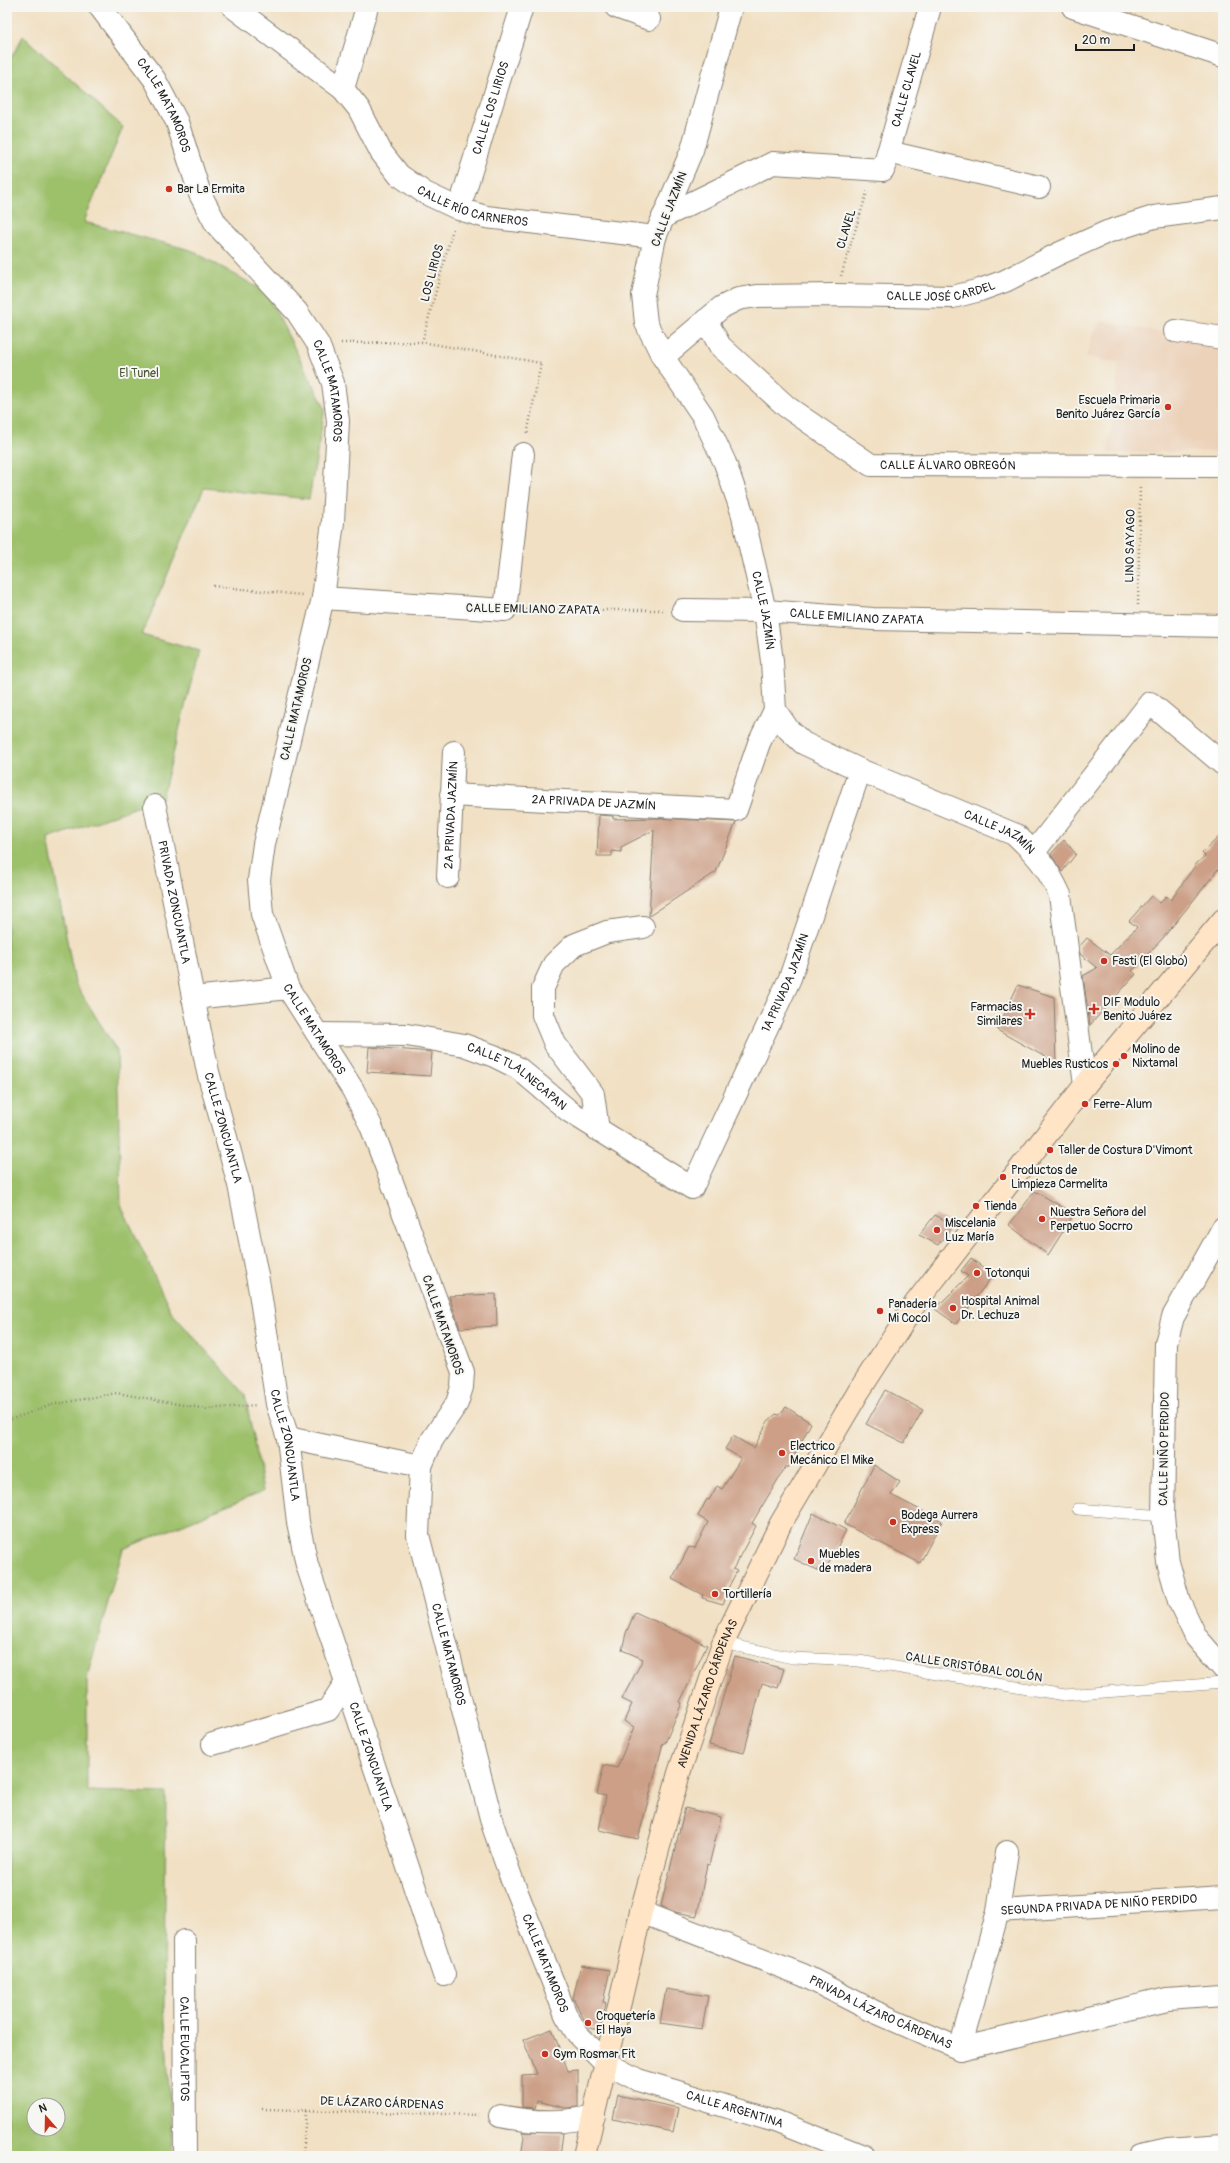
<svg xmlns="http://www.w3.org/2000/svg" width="1230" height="2163" viewBox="0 0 1230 2163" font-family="Pangolin,sans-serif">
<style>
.built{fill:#ecd2b9}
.green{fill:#9dc06a;stroke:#5c6e43;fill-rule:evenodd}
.building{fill:#cc9f86}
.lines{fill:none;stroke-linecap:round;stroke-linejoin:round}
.lane-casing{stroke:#867e70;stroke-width:12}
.street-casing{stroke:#867e70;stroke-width:24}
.secondary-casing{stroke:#867e70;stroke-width:24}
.path{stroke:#867e70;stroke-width:2.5;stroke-dasharray:1 3;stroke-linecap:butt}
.lane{stroke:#fff;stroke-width:11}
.street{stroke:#fff;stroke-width:22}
.secondary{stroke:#ffe4c6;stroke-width:22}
.poi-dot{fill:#c8321e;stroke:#f6f6f2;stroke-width:1.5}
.labels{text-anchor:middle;stroke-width:4;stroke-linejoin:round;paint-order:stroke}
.street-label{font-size:12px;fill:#1c1c1c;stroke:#f6f6f2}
.poi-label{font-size:12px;fill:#1c1c1c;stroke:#f6f6f2;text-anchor:start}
.park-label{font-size:12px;fill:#495537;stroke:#f6f6f2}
</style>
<rect width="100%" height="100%" fill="#f6f6f2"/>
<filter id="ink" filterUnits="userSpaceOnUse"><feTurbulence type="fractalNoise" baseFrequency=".025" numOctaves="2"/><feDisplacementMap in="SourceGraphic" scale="8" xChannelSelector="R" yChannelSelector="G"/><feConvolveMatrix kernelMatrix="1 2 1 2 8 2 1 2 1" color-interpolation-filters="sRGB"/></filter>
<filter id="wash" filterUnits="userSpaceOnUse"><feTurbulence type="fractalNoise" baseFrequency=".012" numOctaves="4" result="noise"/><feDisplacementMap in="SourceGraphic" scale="16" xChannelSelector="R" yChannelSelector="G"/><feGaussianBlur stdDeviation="0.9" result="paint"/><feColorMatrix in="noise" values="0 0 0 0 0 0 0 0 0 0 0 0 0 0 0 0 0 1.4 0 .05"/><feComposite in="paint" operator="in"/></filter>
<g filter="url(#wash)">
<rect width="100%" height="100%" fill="#f1e0c3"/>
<!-- built -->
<polygon class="built" points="1103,321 1223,344 1223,451 1108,453 1119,363 1086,357 1094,330"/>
<!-- green -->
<path class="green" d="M23 36 123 127 84 222 191 250 266 292 325 408 309 499 204 488 142 635 199 651 162 798 48 839 75 983 117 1051 121 1205 172 1313 245 1394 263 1491 123 1549 87 1677V1791L166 1793 164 2005 173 2156H7V65ZM34 2105H58V2129H34Z"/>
<g id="blocks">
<!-- building -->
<g class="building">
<polygon points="599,815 613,816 613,819 655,818 736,822 716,872 649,916 654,830 621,847 621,852 612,851 612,856 597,856"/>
<polygon points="1223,833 1223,874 1218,869 1213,876 1163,938 1132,971 1136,974 1090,1025 1083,976 1097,968 1080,954 1079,947 1087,938 1110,955 1137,927 1129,921 1151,896 1160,903 1166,896 1171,900 1197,863 1205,856 1202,853"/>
<polygon points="1064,840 1076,854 1062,872 1051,854"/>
<polygon points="1018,985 1054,997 1056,1063 997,1030"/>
<polygon points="369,1047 432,1052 430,1076 367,1072"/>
<polygon points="1035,1191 1074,1214 1048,1255 1009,1225"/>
<polygon points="935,1215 954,1225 938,1245 919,1235"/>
<polygon points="971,1258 993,1275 956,1324 935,1309 968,1276 961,1271"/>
<polygon points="496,1294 497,1326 460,1328 449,1296"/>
<polygon points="885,1390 923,1410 904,1443 866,1424"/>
<polygon points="786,1407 811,1423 788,1468 786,1466 752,1523 756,1526 733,1569 737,1571 727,1590 729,1591 723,1604 702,1598 703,1595 672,1579 689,1547 695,1548 708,1522 698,1516 707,1499 709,1500 717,1486 722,1489 741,1458 725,1449 733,1436 754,1448 768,1421 776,1414 779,1415"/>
<polygon points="874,1465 900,1482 891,1495 942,1521 920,1563 844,1524"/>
<polygon points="813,1513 846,1530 824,1573 794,1559"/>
<polygon points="635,1612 707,1645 680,1702 682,1703 665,1743 663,1743 638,1839 599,1830 606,1796 597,1794 604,1765 617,1768 634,1727 624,1721 632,1704 622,1699 643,1659 622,1650 626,1633"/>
<polygon points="735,1656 784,1669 778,1688 762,1683 744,1753 709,1745"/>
<polygon points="685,1808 721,1817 709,1865 707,1864 697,1916 675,1912 661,1906"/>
<polygon points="581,1965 610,1970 603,2002 606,2003 600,2031 588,2027 573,1998"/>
<polygon points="666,1989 708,1996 702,2029 660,2023"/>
<polygon points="552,2029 568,2071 578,2070 578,2107 566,2108 537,2101 535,2108 522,2107 522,2075 537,2074 523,2040"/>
<polygon points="618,2095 678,2108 673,2132 613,2119"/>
<polygon points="522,2132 563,2133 560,2156 521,2156 524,2137"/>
</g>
</g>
</g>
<g filter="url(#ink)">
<use href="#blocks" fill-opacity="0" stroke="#867e70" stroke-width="1"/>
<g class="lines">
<!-- lane casing -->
<g class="lane-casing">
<g id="lane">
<polyline points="1078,1509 1163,1516"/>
<polyline points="723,1643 793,1658 859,1661 1065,1695 1223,1683"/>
</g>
</g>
<!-- street casing -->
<g class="street-casing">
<g id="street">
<path id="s1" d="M100 7 155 80 177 122 200 194 216 224 297 312 318 344 333 383 338 421 333 522 323 598 264 844 259 880 262 914 288 988 353 1090 371 1126 463 1372 462 1387 457 1403 432 1440 421 1466 418 1535 493 1826 512 1880 566 2015 578 2035 606 2063 638 2080 775 2121 863 2156"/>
<path id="s2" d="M233 7 343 89 359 109 381 152 399 175 425 193 459 209 486 217 655 237"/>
<polyline points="616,7 649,19"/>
<path id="s3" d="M731 7 692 150 655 237 643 295 646 323 663 357 703 416 725 463 742 512 765 611 772 661 775 710 788 729 803 743 860 770 1016 835C1038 856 1047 867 1060 895L1085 1085"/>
<polyline points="1073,7 1223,56"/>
<polyline points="343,89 367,7"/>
<polyline points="888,152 1039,187"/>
<path id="s4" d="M459 209 522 7"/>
<path id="s5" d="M663 217 773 163 883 170 930 7"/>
<path id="s6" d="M706 320 720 346 787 407 871 465 1223 466"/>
<polyline points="1175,331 1223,338"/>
<path id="s7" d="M663 357 722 307 738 299 757 296 835 295 953 297 980 290 1005 281 1058 254 1107 232 1154 217 1223 208"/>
<polyline points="323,598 505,610 523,454"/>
<path id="s8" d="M683 610 765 611 873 619 1223 626"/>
<path id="s9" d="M451 795 736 810 759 743 775 710"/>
<path id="s10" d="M155 806 208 1072 239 1185 259 1286 277 1404 288 1438 298 1522 307 1565 444 1975"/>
<polyline points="1034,852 1150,703 1223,764"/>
<path id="s11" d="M448 877 454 752"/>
<polyline points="193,998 288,988"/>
<path id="s12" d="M318 1034 407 1035 464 1045 494 1056 518 1068 569 1111 692 1188 790 978 860 770"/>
<polyline points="598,1130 593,1094 555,1044 543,1015 543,988 554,964 574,945 607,932 643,927"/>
<polyline points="1223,1228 1173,1317 1166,1343 1163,1516 1168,1562 1179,1601 1196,1637 1223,1668"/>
<polyline points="288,1438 421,1466"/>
<polyline points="213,1744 328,1710 346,1682"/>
<path id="s13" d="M998 1911 1223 1897"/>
<path id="s14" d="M641 1912 803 1975 873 2011 960 2049 1167 1999 1223 1995"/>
<path id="s15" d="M184 1941 185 2156"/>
<polyline points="960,2049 998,1911 1007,1852"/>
<path d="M500 2116C530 2122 564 2124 594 2116"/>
<polyline points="1142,2156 1169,2150 1223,2146"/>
</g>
</g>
<!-- secondary casing -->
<g class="secondary-casing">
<g id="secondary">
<path id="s16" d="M584 2156 641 1912 679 1773 723 1643 781 1523 859 1391 915 1304 1085 1085 1223 920"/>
</g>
</g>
<!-- path -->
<g class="path">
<polyline points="841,276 868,189"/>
<polyline points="422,342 453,229"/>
<polyline points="341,343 422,342 541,363 527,435"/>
<polyline points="213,586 302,595"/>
<polyline points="1138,605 1140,486"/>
<polyline points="526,610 663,610"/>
<polyline points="7,1421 51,1405 117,1393 206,1409 257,1405"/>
<polyline points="262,2109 480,2115"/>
<polyline points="303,2156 306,2110"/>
</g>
<!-- lane -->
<use href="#lane" class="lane"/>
<!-- street -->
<use href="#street" class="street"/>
<!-- secondary -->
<use href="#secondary" class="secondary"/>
</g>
</g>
<!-- markers -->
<g class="poi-dot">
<circle cx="169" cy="189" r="4"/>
<circle cx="1168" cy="407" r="4"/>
<circle cx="1104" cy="961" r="4"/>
<path d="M1092 1003h4v4h4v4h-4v4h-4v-4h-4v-4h4z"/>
<path d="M1028 1008h4v4h4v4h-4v4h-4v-4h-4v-4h4z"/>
<circle cx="1124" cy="1056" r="4"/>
<circle cx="1116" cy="1064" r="4"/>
<circle cx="1085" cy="1104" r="4"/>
<circle cx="1050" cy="1150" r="4"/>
<circle cx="1003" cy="1177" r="4"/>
<circle cx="976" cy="1206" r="4"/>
<circle cx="1042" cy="1219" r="4"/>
<circle cx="937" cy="1230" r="4"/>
<circle cx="977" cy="1273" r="4"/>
<circle cx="953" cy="1308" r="4"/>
<circle cx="880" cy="1311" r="4"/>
<circle cx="782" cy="1453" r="4"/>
<circle cx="893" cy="1522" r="4"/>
<circle cx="811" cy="1561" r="4"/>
<circle cx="715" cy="1594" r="4"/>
<circle cx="588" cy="2023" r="4"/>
<circle cx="545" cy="2054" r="4"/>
</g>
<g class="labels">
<!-- street labels -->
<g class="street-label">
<text dy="4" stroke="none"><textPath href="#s5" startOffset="317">CALLE CLAVEL</textPath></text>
<text dy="4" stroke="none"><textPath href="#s1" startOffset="118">CALLE MATAMOROS</textPath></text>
<text dy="4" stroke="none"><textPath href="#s4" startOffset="106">CALLE LOS LIRIOS</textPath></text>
<text dy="4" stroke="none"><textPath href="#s2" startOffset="322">CALLE RÍO CARNEROS</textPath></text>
<text transform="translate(669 209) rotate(-69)" y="4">CALLE JAZMÍN</text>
<text transform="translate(846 229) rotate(-73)" y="4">CLAVEL</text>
<text transform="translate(432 273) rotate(-75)" y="4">LOS LIRIOS</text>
<text dy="4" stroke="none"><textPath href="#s7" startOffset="299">CALLE JOSÉ CARDEL</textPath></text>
<text dy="4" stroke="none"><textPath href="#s1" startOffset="455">CALLE MATAMOROS</textPath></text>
<text dy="4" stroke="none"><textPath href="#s6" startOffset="299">CALLE ÁLVARO OBREGÓN</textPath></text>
<text transform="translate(1130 546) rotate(-89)" y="4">LINO SAYAGO</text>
<text transform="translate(533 609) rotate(1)" y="4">CALLE EMILIANO ZAPATA</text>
<text dy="4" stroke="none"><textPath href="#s3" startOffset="644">CALLE JAZMÍN</textPath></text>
<text dy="4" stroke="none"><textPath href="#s8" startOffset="174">CALLE EMILIANO ZAPATA</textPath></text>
<text transform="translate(296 709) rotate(-77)" y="4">CALLE MATAMOROS</text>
<text dy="4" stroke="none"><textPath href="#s9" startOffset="143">2A PRIVADA DE JAZMÍN</textPath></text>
<text dy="4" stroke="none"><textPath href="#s11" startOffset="62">2A PRIVADA JAZMÍN</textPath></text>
<text dy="4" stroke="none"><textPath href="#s3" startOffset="1004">CALLE JAZMÍN</textPath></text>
<text dy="4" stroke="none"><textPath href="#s10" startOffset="98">PRIVADA ZONCUANTLA</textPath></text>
<text dy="4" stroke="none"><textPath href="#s12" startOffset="643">1A PRIVADA JAZMÍN</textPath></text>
<text dy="4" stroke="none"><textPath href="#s1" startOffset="1115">CALLE MATAMOROS</textPath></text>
<text dy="4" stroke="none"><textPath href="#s12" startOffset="209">CALLE TLALNECAPAN</textPath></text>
<text dy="4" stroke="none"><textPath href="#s10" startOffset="329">CALLE ZONCUANTLA</textPath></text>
<text transform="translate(443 1325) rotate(71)" y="4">CALLE MATAMOROS</text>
<text dy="4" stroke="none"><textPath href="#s10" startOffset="653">CALLE ZONCUANTLA</textPath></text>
<text transform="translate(1164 1449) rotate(-89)" y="4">CALLE NIÑO PERDIDO</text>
<text dy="4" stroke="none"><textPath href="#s1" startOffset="1787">CALLE MATAMOROS</textPath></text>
<text transform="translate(974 1667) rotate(9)" y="4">CALLE CRISTÓBAL COLÓN</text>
<text dy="4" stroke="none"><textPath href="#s16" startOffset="479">AVENIDA LÁZARO CÁRDENAS</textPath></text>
<text dy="4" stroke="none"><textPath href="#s10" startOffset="977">CALLE ZONCUANTLA</textPath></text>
<text dy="4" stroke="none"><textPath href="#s13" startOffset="101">SEGUNDA PRIVADA DE NIÑO PERDIDO</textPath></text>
<text dy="4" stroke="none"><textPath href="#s1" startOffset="2111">CALLE MATAMOROS</textPath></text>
<text dy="4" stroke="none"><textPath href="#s14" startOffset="260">PRIVADA LÁZARO CÁRDENAS</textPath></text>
<text dy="4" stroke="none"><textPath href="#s15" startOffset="108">CALLE EUCALIPTOS</textPath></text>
<text transform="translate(382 2103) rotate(2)" y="4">DE LÁZARO CÁRDENAS</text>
<text dy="4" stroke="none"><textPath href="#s1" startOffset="2367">CALLE ARGENTINA</textPath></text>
</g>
<!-- poi labels -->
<g class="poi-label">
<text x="177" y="193">Bar La Ermita</text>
<text x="1160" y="404" text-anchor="end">Escuela Primaria<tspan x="1160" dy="14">Benito Juárez García</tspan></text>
<text x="1112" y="965">Fasti (El Globo)</text>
<text x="1103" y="1006">DIF Modulo<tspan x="1103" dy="14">Benito Juárez</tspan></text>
<text x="1022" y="1011" text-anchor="end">Farmacias<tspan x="1022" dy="14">Similares</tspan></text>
<text x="1132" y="1053">Molino de<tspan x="1132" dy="14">Nixtamal</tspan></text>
<text x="1108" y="1068" text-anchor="end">Muebles Rusticos</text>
<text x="1093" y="1108">Ferre-Alum</text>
<text x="1058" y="1154">Taller de Costura D'Vimont</text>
<text x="1011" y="1174">Productos de<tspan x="1011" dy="14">Limpieza Carmelita</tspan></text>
<text x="984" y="1210">Tienda</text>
<text x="1050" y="1216">Nuestra Señora del<tspan x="1050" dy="14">Perpetuo Socrro</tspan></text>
<text x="945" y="1227">Miscelania<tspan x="945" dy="14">Luz María</tspan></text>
<text x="985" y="1277">Totonqui</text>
<text x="961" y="1305">Hospital Animal<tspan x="961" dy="14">Dr. Lechuza</tspan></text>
<text x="888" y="1308">Panadería<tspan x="888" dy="14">Mi Cocol</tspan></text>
<text x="790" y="1450">Electrico<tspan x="790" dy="14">Mecánico El Mike</tspan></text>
<text x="901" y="1519">Bodega Aurrera<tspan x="901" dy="14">Express</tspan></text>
<text x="819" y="1558">Muebles<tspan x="819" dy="14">de madera</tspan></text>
<text x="723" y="1598">Tortillería</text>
<text x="596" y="2020">Croquetería<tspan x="596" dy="14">El Haya</tspan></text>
<text x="553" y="2058">Gym Rosmar Fit</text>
</g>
<!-- park labels -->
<g class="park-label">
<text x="139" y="377">El Tunel</text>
</g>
</g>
<!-- margin -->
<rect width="1230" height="2163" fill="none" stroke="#f6f6f2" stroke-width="24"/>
<!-- north arrow -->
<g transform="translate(46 2117) rotate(340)"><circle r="19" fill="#f6f6f2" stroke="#9f9f9c"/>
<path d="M0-3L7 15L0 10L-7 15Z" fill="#c8321e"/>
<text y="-6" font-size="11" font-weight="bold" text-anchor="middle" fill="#1c1c1c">N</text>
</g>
<!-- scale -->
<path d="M1076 44v6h58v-6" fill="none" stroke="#1c1c1c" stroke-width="2"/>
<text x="1082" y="44" font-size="12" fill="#1c1c1c" stroke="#f6f6f2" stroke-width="3" paint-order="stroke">20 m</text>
</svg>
